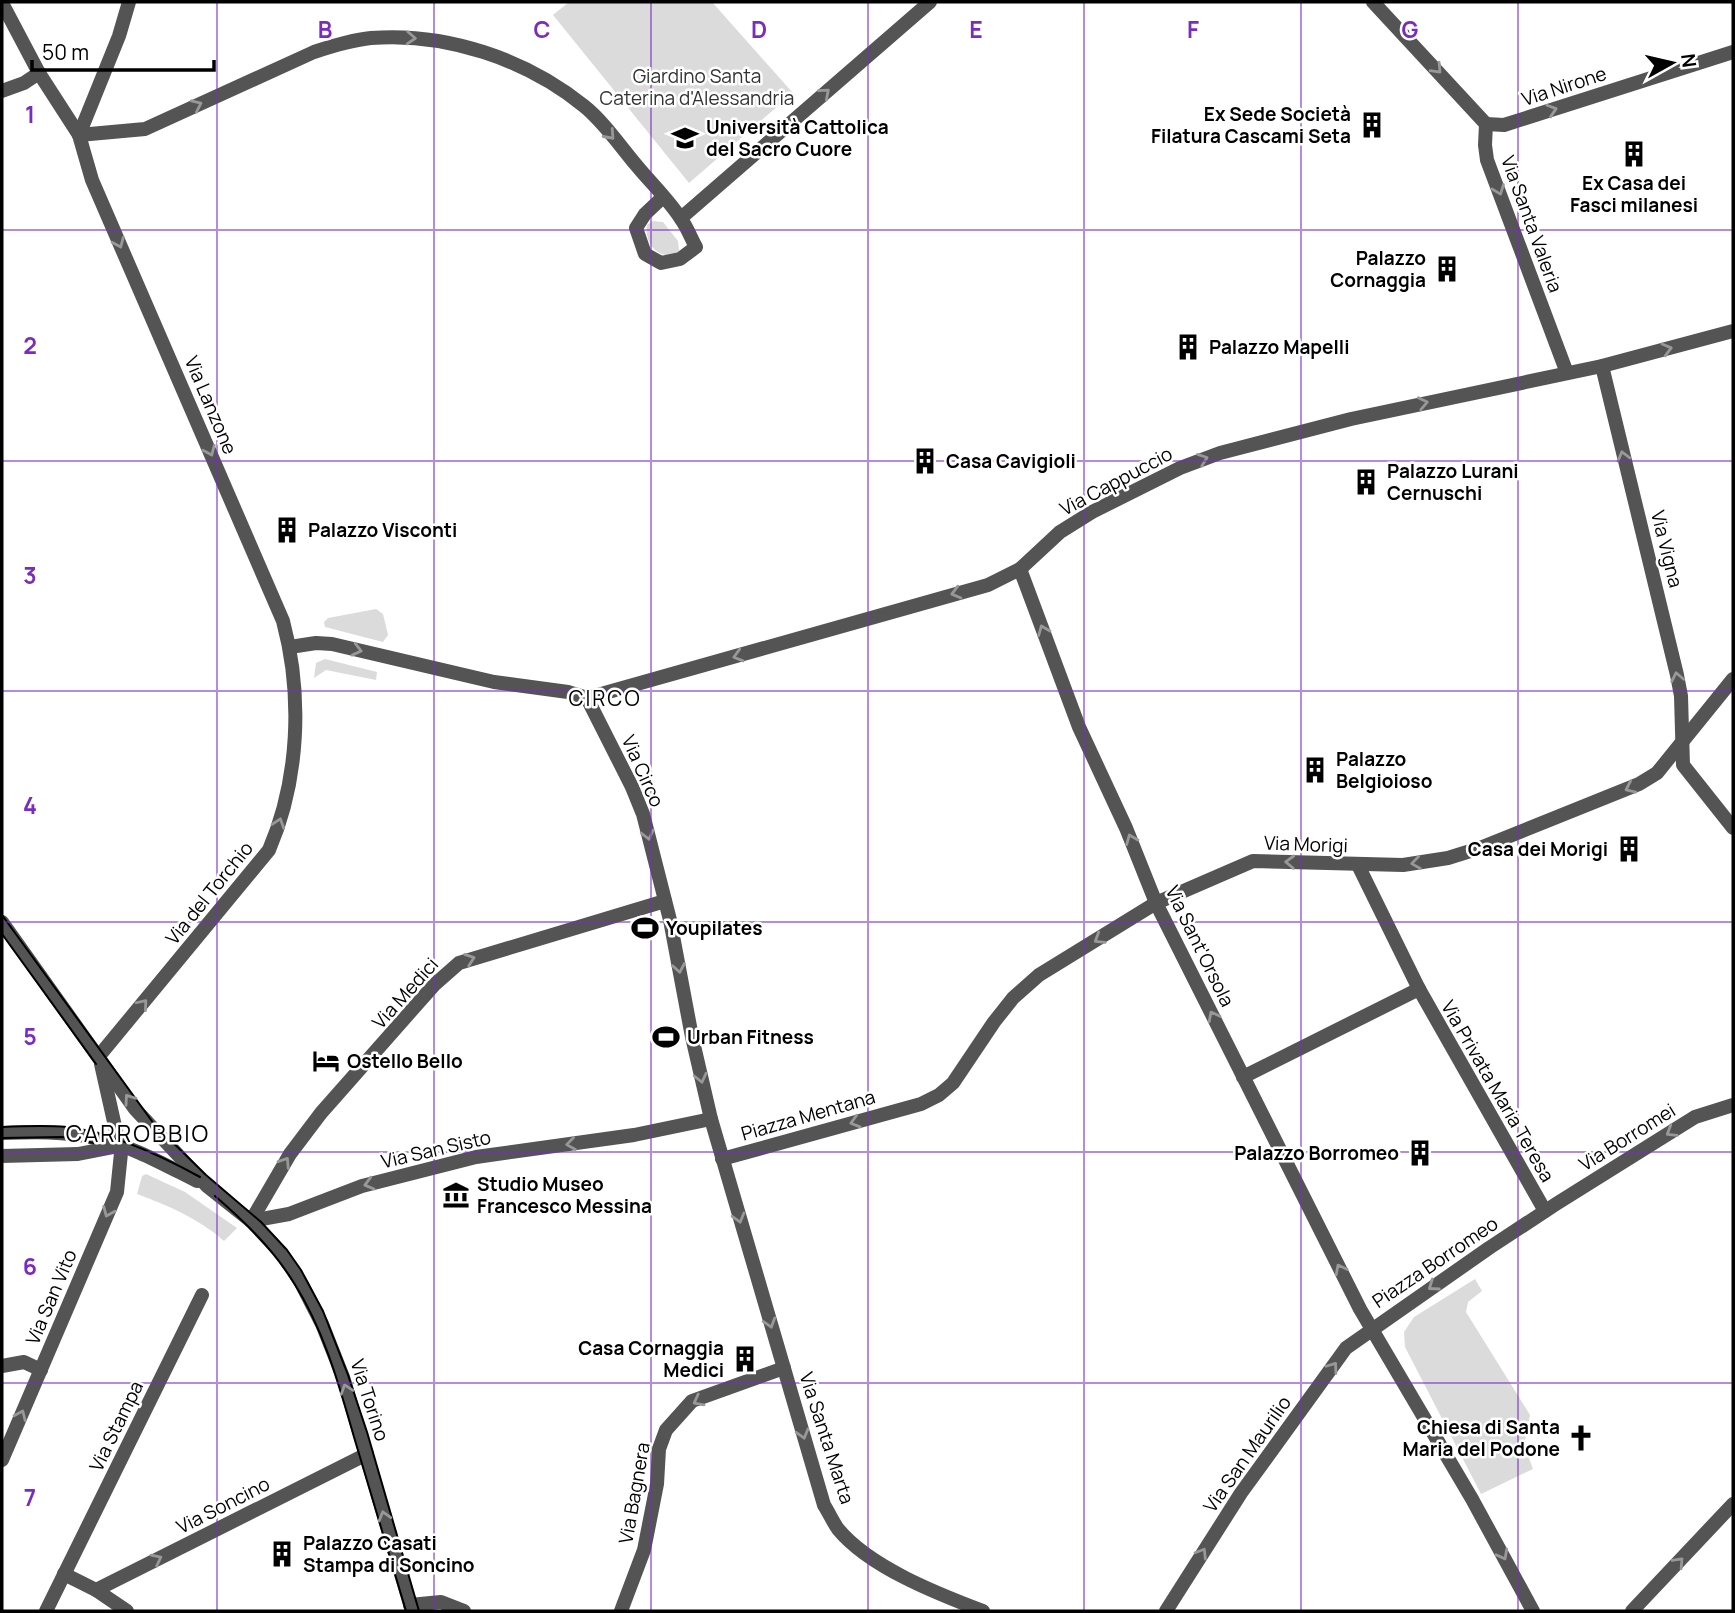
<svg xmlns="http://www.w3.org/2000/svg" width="1735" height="1613" viewBox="0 0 1735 1613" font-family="Manrope,sans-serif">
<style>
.green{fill:#dbdbdb}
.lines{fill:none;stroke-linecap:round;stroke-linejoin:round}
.minor{stroke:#545454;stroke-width:14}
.tram{stroke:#000;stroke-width:2}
.oneway{stroke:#989898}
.grid{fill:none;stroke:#7b2cbf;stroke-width:2;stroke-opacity:0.55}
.labels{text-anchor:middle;stroke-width:5;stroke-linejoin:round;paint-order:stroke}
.park-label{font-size:19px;fill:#323232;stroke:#fff}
.street-label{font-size:19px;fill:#000;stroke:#fff}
.poi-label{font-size:19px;font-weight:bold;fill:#000;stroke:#fff;text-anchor:start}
.neighbourhood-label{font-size:21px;letter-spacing:2px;fill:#000;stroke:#fff}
.quarter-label{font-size:23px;letter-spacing:2px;fill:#000;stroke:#fff}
.grid-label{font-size:23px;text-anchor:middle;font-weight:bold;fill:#7b2cbf;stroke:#fff;stroke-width:5;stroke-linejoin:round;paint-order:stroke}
</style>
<rect width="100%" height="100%" fill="#fff"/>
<!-- green -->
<g class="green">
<polygon points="569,2 712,2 793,93 689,183 553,15"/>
<path d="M653 221 663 222 678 241 679 251 673 256C655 256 645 243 647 225Z"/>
<polygon points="376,609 383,614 388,635 383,642 325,627 324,622 328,618"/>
<polygon points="325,659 377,672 376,680 326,670 314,678 316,663"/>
<path d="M146 1174 185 1192 237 1228 224 1241C198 1218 169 1206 137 1194L142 1176Z"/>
<polygon points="1475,1279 1482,1291 1468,1302 1466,1312 1530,1415 1524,1445 1533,1469 1481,1494 1405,1347 1404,1332 1414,1317"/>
</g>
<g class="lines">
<!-- minor -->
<g class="minor">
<polyline points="1373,2 1486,124 1485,145 1487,160 1567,373"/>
<path d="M2 3 39 73 79 135 92 180 283 621C303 696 299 780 269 850L99 1056"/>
<polyline points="2,91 24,83 39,73"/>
<polyline points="1486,124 1504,125 1733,52"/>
<path d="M79 135 145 129 314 52C332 46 351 40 371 38 446 32 526 59 584 106 604 122 620 146 637 166 651 183 669 200 681 219 687 227 691 238 696 247L680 259 661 263 645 254 636 228 645 214 663 197"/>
<polyline points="79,135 119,36 129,2"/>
<polyline points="681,218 930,2"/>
<polyline points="1602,366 1677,675 1681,696 1683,765 1733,828"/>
<polyline points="1020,569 1079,727 1126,828 1156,903 1360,1309 1472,1499 1533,1611"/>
<path d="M290 647 316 643 332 644 494 682 568 692 587 698 632 787 643 814 670 920 692 1037 711 1119 824 1505C829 1513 833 1522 838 1529 869 1567 938 1594 983 1611"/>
<polyline points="587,698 988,585 1020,569 1060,532 1092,512 1180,468 1220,453 1351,419 1602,366 1733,331"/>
<polyline points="1358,865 1419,989 1545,1211"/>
<polyline points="2,922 135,1109 207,1186 251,1221 282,1254 301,1283 322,1324 343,1377 412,1611"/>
<polyline points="1243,1077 1419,989"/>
<path d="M2 1133C33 1132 64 1131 95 1138 130 1145 165 1165 197 1181"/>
<polyline points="2,1156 78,1154 119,1146"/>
<polyline points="722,1159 921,1104 939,1095 953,1083 994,1022 1013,998 1039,975 1156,903 1253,861 1403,865 1448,858 1480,848 1639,784 1657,773 1733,679"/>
<polyline points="251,1221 290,1154 321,1113 434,985 459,963 665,901"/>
<polyline points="251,1221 289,1214 362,1186 476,1157 634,1135 711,1119"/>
<polyline points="2,1366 24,1362 41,1370"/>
<polyline points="2,1460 117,1192 121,1153 101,1064"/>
<polyline points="64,1574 96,1590 127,1611"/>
<polyline points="96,1590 367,1454"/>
<polyline points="410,1605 441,1602 464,1611"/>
<polyline points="46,1611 202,1295"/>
<polyline points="621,1611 644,1550 657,1484 659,1449 666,1430 692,1401 784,1368"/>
<polyline points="1166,1611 1241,1493 1346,1348 1489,1248 1556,1204 1695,1117 1733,1105"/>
<polyline points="1632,1611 1733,1504"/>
</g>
<!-- tram -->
<g class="tram">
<polyline points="2,915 154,1124 206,1175 261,1222 287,1250 301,1270 323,1311 348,1375 367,1432 419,1611"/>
<polyline points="2,934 96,1064"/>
<path d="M2 1127C23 1126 46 1125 67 1127 113 1133 160 1155 200 1177"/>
<polyline points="2,1138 62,1137 94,1143"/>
<path d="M215 1196C245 1222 273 1249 294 1283 324 1330 339 1385 354 1437 371 1495 389 1553 406 1611"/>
</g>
</g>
<!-- one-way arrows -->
<defs><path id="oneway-chevron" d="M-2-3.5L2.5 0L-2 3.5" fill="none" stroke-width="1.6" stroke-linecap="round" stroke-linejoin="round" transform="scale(1.75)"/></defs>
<g class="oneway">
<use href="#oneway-chevron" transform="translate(411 38) rotate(3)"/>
<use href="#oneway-chevron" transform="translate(1437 69) rotate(47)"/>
<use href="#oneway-chevron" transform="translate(825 93) rotate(-41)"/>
<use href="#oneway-chevron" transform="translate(197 105) rotate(-25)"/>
<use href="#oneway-chevron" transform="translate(1552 110) rotate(-18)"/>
<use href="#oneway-chevron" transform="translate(610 135) rotate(48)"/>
<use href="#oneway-chevron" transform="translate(1499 190) rotate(69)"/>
<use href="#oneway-chevron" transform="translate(119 243) rotate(67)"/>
<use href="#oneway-chevron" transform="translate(1667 349) rotate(-15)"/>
<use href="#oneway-chevron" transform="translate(1423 403) rotate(-12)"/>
<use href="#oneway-chevron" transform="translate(210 451) rotate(67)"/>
<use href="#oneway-chevron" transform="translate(1623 456) rotate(-105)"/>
<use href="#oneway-chevron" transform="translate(1203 459) rotate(-20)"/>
<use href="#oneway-chevron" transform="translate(956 593) rotate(165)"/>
<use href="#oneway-chevron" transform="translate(1043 630) rotate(-112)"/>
<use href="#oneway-chevron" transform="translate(357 650) rotate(14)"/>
<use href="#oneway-chevron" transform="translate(738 656) rotate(164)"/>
<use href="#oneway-chevron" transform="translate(1677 677) rotate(-101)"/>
<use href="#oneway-chevron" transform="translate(1630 788) rotate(155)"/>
<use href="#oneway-chevron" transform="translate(279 823) rotate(-72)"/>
<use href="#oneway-chevron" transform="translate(648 835) rotate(76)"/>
<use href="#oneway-chevron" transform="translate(1131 839) rotate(-112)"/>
<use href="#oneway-chevron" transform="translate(1290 862) rotate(-178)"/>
<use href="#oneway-chevron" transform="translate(1416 863) rotate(172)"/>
<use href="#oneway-chevron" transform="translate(1099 939) rotate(148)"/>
<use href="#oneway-chevron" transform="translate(470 959) rotate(-19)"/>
<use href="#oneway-chevron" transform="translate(679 968) rotate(80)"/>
<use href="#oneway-chevron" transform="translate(143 1004) rotate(-50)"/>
<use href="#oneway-chevron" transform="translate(1213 1016) rotate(-117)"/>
<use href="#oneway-chevron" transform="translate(701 1078) rotate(77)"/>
<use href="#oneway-chevron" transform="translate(129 1099) rotate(-125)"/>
<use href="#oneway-chevron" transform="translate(855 1122) rotate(164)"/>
<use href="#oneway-chevron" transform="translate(1671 1132) rotate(148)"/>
<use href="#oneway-chevron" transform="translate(571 1144) rotate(172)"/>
<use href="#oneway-chevron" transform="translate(285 1162) rotate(-57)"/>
<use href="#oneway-chevron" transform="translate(369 1184) rotate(165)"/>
<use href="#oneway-chevron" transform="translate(108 1212) rotate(113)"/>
<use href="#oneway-chevron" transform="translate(739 1218) rotate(74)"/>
<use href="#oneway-chevron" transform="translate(1340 1269) rotate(-117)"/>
<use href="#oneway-chevron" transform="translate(1433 1286) rotate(145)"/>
<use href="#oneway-chevron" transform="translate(770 1323) rotate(73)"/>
<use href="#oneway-chevron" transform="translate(1333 1367) rotate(-54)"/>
<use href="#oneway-chevron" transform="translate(346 1389) rotate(-108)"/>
<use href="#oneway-chevron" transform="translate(698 1401) rotate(152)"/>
<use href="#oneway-chevron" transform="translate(21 1415) rotate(-66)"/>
<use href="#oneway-chevron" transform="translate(803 1434) rotate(74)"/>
<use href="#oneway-chevron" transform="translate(384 1516) rotate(-106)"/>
<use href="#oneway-chevron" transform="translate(1202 1553) rotate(-58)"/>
<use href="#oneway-chevron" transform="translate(1503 1555) rotate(62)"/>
<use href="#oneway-chevron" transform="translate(157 1559) rotate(-27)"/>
<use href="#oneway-chevron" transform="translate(1679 1562) rotate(-47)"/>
</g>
<!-- grid -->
<path class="grid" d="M217 2V1611M434 2V1611M651 2V1611M868 2V1611M1084 2V1611M1301 2V1611M1518 2V1611M2 230H1733M2 461H1733M2 691H1733M2 922H1733M2 1152H1733M2 1383H1733"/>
<!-- icons -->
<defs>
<g id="building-bare" transform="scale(2.1)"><path d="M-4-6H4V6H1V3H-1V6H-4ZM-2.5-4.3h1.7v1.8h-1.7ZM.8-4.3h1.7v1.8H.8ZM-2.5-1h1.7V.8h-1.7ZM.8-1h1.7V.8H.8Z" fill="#000" stroke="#fff" stroke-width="2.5" paint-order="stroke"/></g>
<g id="university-bare" transform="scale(2.1)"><path d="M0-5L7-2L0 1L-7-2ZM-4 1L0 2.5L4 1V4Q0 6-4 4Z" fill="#000" stroke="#fff" stroke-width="2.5" paint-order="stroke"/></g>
<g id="stadium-bare" transform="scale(2.1)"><path d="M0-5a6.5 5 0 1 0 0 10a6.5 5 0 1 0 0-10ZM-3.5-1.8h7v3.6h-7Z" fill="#000" stroke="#fff" stroke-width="2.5" paint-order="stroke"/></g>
<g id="hotel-bare" transform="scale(2.1)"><path d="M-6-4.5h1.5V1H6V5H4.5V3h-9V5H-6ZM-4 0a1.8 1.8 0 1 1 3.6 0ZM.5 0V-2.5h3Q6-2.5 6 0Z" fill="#000" stroke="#fff" stroke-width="2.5" paint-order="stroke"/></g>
<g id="museum-bare" transform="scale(2.1)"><path d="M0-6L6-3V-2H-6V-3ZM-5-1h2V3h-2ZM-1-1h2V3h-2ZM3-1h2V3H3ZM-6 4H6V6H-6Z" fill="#000" stroke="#fff" stroke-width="2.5" paint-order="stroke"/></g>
<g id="church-bare" transform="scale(2.1)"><path d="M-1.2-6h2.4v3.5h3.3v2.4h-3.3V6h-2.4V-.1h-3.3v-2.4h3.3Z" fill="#000" stroke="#fff" stroke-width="2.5" paint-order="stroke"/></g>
</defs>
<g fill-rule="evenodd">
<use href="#building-bare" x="1372" y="125"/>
<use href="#university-bare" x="685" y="138"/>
<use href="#building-bare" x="1634" y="154"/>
<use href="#building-bare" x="1447" y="269"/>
<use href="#building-bare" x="1188" y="347"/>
<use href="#building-bare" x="925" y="461"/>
<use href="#building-bare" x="1366" y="482"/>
<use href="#building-bare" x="287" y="530"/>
<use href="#building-bare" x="1315" y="770"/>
<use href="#building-bare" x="1629" y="849"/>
<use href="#stadium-bare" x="645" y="928"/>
<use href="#stadium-bare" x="666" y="1037"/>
<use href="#hotel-bare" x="326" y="1061"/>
<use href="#building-bare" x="1420" y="1153"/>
<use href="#museum-bare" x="456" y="1195"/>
<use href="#building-bare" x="745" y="1359"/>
<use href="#church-bare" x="1581" y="1438"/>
<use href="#building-bare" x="282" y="1554"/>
</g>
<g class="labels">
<!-- park labels -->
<g class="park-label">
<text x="697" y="83">Giardino Santa<tspan x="697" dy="22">Caterina d'Alessandria</tspan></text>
</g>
<!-- street labels -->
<g class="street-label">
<text transform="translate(1564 86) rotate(-18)" y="7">Via Nirone</text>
<text transform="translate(1532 224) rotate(70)" y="7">Via Santa Valeria</text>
<text transform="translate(211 405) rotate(67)" y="7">Via Lanzone</text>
<text transform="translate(1116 481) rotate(-28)" y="7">Via Cappuccio</text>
<text transform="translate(1667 549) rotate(76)" y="7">Via Vigna</text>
<text transform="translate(643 771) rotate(66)" y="7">Via Circo</text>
<text transform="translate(1306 844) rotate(2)" y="7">Via Morigi</text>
<text transform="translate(209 893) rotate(-51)" y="7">Via del Torchio</text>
<text transform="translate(1200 946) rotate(64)" y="7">Via Sant'Orsola</text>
<text transform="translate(405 993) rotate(-48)" y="7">Via Medici</text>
<text transform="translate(1498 1091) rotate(60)" y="7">Via Privata Maria Teresa</text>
<text transform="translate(808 1115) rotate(-16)" y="7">Piazza Mentana</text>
<text transform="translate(1627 1137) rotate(-32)" y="7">Via Borromei</text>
<text transform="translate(436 1149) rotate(-13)" y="7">Via San Sisto</text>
<text transform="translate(1435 1262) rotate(-34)" y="7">Piazza Borromeo</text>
<text transform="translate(51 1297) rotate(-67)" y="7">Via San Vito</text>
<text transform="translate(370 1400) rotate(72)" y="7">Via Torino</text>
<text transform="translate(116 1426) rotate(-64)" y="7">Via Stampa</text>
<text transform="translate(827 1438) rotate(72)" y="7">Via Santa Marta</text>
<text transform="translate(1247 1454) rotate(-55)" y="7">Via San Maurilio</text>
<text transform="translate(634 1493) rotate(-80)" y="7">Via Bagnera</text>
<text transform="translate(223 1505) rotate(-27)" y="7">Via Soncino</text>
</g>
<!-- poi labels -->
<g class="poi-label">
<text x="1351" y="121" text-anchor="end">Ex Sede Società<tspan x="1351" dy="22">Filatura Cascami Seta</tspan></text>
<text x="706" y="134">Università Cattolica<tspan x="706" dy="22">del Sacro Cuore</tspan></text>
<text x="1634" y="190" text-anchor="middle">Ex Casa dei<tspan x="1634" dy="22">Fasci milanesi</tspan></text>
<text x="1426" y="265" text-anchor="end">Palazzo<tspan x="1426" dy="22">Cornaggia</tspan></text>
<text x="1209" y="354">Palazzo Mapelli</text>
<text x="946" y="468">Casa Cavigioli</text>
<text x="1387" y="478">Palazzo Lurani<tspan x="1387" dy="22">Cernuschi</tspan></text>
<text x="308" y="537">Palazzo Visconti</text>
<text x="1336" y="766">Palazzo<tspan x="1336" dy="22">Belgioioso</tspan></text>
<text x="1608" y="856" text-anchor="end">Casa dei Morigi</text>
<text x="666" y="935">Youpilates</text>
<text x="687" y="1044">Urban Fitness</text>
<text x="347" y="1068">Ostello Bello</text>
<text x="1399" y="1160" text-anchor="end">Palazzo Borromeo</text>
<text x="477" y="1191">Studio Museo<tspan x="477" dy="22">Francesco Messina</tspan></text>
<text x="724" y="1355" text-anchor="end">Casa Cornaggia<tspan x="724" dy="22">Medici</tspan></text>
<text x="1560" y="1434" text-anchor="end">Chiesa di Santa<tspan x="1560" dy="22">Maria del Podone</tspan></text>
<text x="303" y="1550">Palazzo Casati<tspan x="303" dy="22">Stampa di Soncino</tspan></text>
</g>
<!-- neighbourhood labels -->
<g class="neighbourhood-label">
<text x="605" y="706">CIRCO</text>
</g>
<!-- quarter labels -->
<g class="quarter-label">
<text x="138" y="1142">CARROBBIO</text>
</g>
</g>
<g class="grid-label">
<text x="325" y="38">B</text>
<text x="542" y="38">C</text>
<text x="759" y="38">D</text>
<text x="976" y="38">E</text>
<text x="1193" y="38">F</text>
<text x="1410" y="38">G</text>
<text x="30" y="123">1</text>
<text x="30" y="354">2</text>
<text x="30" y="584">3</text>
<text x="30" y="814">4</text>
<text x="30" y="1045">5</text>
<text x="30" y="1275">6</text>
<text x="30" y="1506">7</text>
</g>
<!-- border -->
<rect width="1735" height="1613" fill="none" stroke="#000000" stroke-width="7"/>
<!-- north arrow -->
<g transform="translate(1672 63) rotate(82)" stroke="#ffffff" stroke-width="5" paint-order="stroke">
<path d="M0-5L12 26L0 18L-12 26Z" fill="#000000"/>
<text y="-10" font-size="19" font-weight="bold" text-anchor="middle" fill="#000000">N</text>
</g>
<!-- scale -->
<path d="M32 60v10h182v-10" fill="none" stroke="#000000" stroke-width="3.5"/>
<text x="42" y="60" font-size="21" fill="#000000" stroke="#ffffff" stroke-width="5" paint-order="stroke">50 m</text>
</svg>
